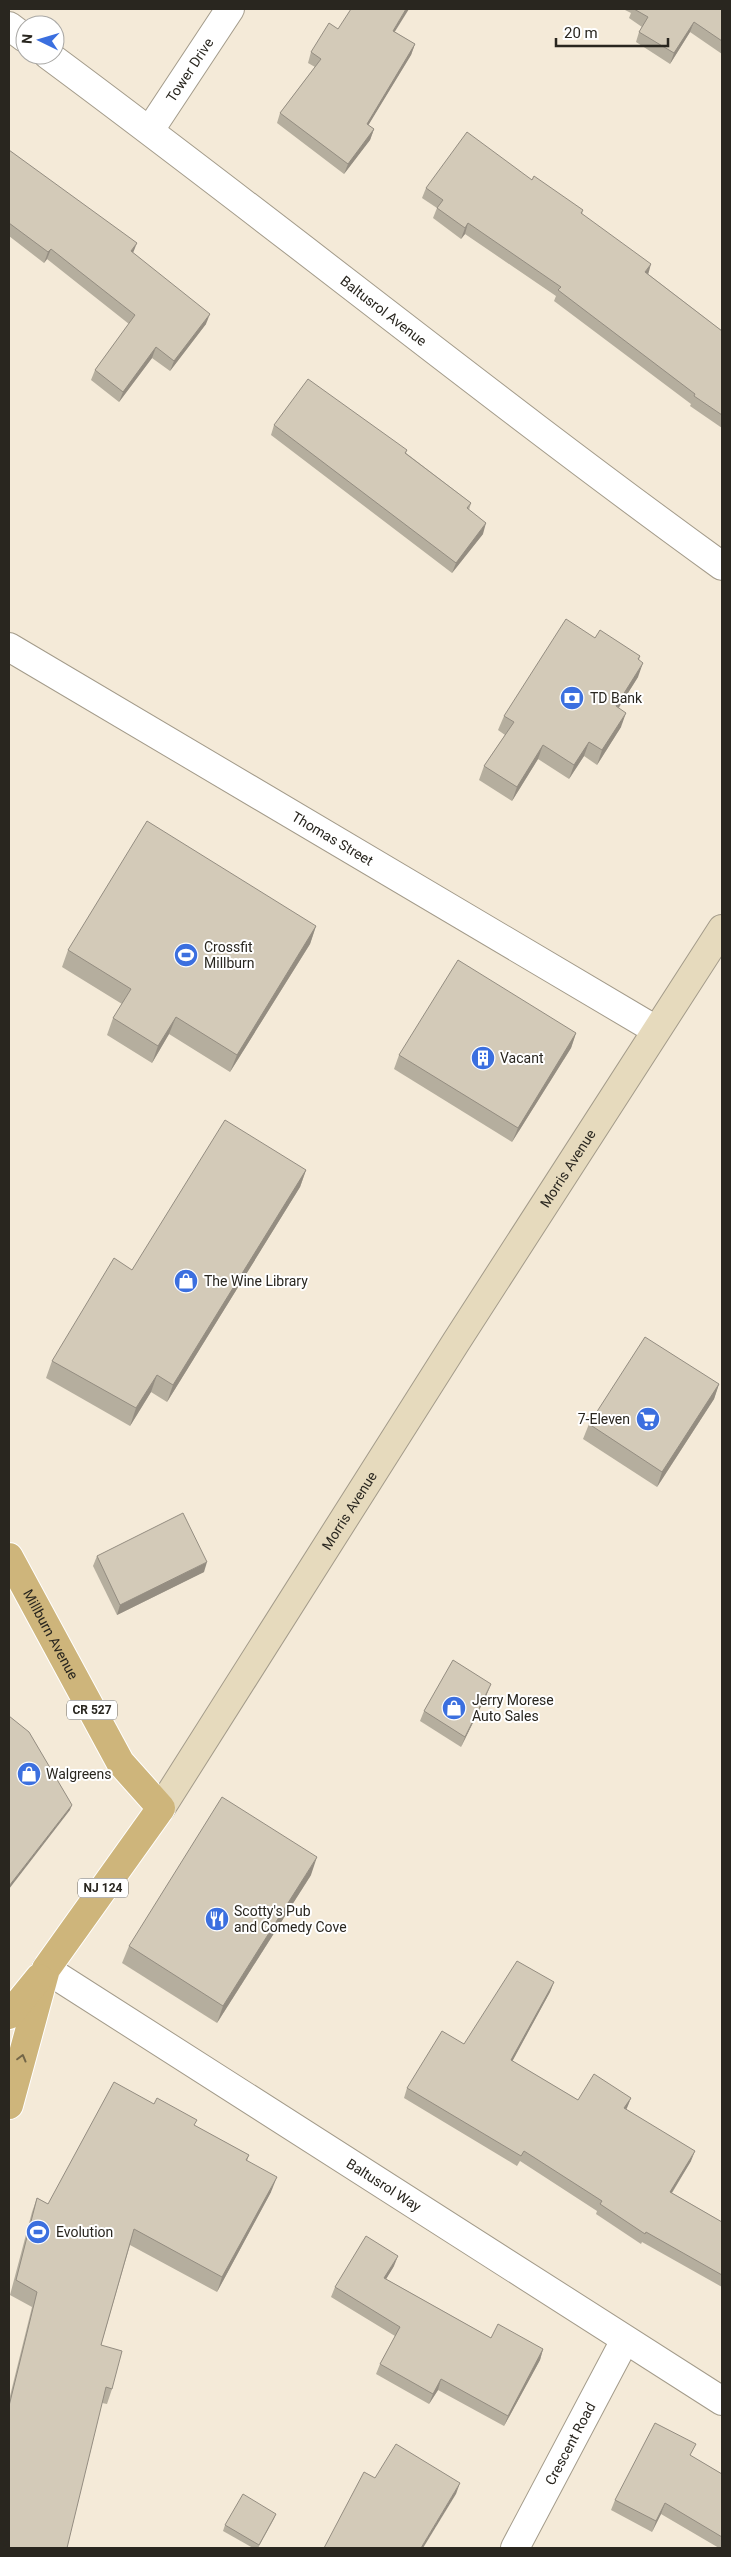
<svg xmlns="http://www.w3.org/2000/svg" width="731" height="2557" viewBox="0 0 731 2557" font-family="Roboto,sans-serif">
<style>
.lines{fill:none;stroke-linecap:round;stroke-linejoin:round}
.minor-casing{stroke:#a39b8a;stroke-width:30}
.tertiary-casing{stroke:#a39b8a;stroke-width:30}
.secondary-casing{stroke:#a39b8a;stroke-width:30}
.primary-casing{stroke:#fff;stroke-width:30}
.minor{stroke:#fff;stroke-width:28}
.tertiary{stroke:#fff;stroke-width:28}
.secondary{stroke:#e6dabd;stroke-width:28}
.primary{stroke:#ceb57b;stroke-width:28}
.wall{fill:#b5ae9e}
.shaded-wall{fill:#948d81}
.building{fill:#d3cab8;stroke:#948d81}
.oneway{stroke:#736648}
.labels{text-anchor:middle;stroke-width:4;stroke-linejoin:round;paint-order:stroke}
.shield{fill:#fff;stroke:#696762;stroke-width:1}
.shield-label{font-size:12px;font-weight:bold;fill:#29261f}
.street-label{font-size:14px;fill:#29261f;stroke:#fff}
.poi-label{font-size:14px;fill:#29261f;stroke:#fff;text-anchor:start}
</style>
<rect width="100%" height="100%" fill="#f4ead8"/>
<g class="lines">
<!-- minor casing -->
<g class="minor-casing">
<g id="minor">
<polyline points="9,26 25,38"/>
<path id="s1" d="M48 55C275 223 494 401 722 566"/>
<path id="s2" d="M150 130 230 9"/>
<path id="s3" d="M9 647 656 1030"/>
<path id="s4" d="M515 2548 625 2340"/>
</g>
</g>
<!-- tertiary casing -->
<g class="tertiary-casing">
<g id="tertiary">
<path id="s5" d="M46 1969 722 2401"/>
</g>
</g>
<!-- secondary casing -->
<g class="secondary-casing">
<g id="secondary">
<path id="s6" d="M161 1808 456 1342 722 929"/>
</g>
</g>
<!-- primary casing -->
<g class="primary-casing">
<g id="primary">
<path id="s7" d="M9 1557 120 1762 161 1808 46 1969 9 2105"/>
<polyline points="9,2015 39,1978"/>
</g>
</g>
<!-- minor -->
<use href="#minor" class="minor"/>
<!-- tertiary -->
<use href="#tertiary" class="tertiary"/>
<!-- secondary -->
<use href="#secondary" class="secondary"/>
<!-- primary -->
<use href="#primary" class="primary"/>
</g>
<!-- wall -->
<g class="wall">
<polygon points="623,9 722,9 722,54 690,32 670,64 636,42 639,32 642,27 629,18 631,13"/>
<polygon points="338,29 395,32 415,44 411,55 368,125 374,129 370,140 344,174 277,123 280,113 315,67 308,63 311,52"/>
<polygon points="9,150 133,253 206,324 170,371 152,358 119,402 91,380 95,370 129,324 47,259 44,263 9,236"/>
<polygon points="532,180 583,210 582,214 648,274 722,331 722,428 690,406 691,404 554,301 556,296 465,234 461,239 433,218 437,208 422,198 426,188"/>
<polygon points="274,425 407,450 406,453 471,503 469,510 483,534 452,573 271,435"/>
<polygon points="595,638 640,656 639,660 638,677 619,707 621,727 597,765 584,756 569,779 538,759 512,801 479,780 484,766 505,735 498,730 504,716"/>
<polygon points="316,926 310,944 230,1072 169,1034 152,1063 107,1035 113,1018 122,1004 62,967 68,950"/>
<polygon points="576,1033 571,1048 512,1142 394,1069 399,1055"/>
<polygon points="306,1170 300,1187 167,1402 151,1392 130,1426 46,1378 52,1361 132,1270"/>
<polygon points="719,1384 714,1399 657,1487 583,1439 589,1424"/>
<polygon points="97,1556 204,1572 117,1615 93,1566"/>
<polygon points="487,1694 461,1747 420,1721 424,1711"/>
<polygon points="311,1875 217,2023 122,1963 129,1946"/>
<polygon points="554,1982 550,1992 512,2061 578,2100 631,2098 626,2109 691,2161 672,2193 722,2222 722,2287 642,2242 641,2244 596,2214 597,2211 520,2161 517,2166 404,2098 407,2088 464,2044"/>
<polygon points="195,2126 249,2155 247,2161 271,2192 217,2292 130,2245 101,2345 112,2389 107,2404 102,2403 9,2548 9,2400 32,2307 10,2295 32,2212 37,2198 48,2204"/>
<polygon points="394,2266 386,2279 491,2338 543,2349 540,2360 504,2426 438,2390 429,2404 376,2374 380,2364 395,2336 331,2297 335,2287"/>
<polygon points="691,2456 722,2474 722,2548 719,2548 661,2514 652,2532 611,2510 615,2500"/>
<polygon points="276,2514 274,2519 258,2548 253,2548 223,2531 225,2525"/>
</g>
<!-- shaded-wall -->
<g class="shaded-wall">
<polygon points="406,9 409,9 389,41 393,31"/>
<polygon points="694,22 690,32 670,64 674,53"/>
<polygon points="415,44 411,55 363,134 367,124"/>
<polygon points="374,129 370,140 344,174 348,164"/>
<polygon points="468,223 465,234 461,239 465,228"/>
<polygon points="137,243 133,253 131,251"/>
<polygon points="51,249 47,259 44,263 48,252"/>
<polygon points="651,264 648,275 645,272"/>
<polygon points="210,314 206,324 170,371 174,361"/>
<polygon points="156,347 152,358 119,402 123,392"/>
<polygon points="486,523 483,534 452,573 456,563"/>
<polygon points="643,663 638,677 611,720 616,706"/>
<polygon points="626,713 621,727 597,765 602,750"/>
<polygon points="589,742 584,756 569,779 574,765"/>
<polygon points="543,745 538,759 512,801 517,787"/>
<polygon points="316,926 310,944 230,1072 237,1055"/>
<polygon points="176,1017 169,1034 152,1063 158,1046"/>
<polygon points="576,1033 571,1048 512,1142 518,1128"/>
<polygon points="306,1170 300,1187 167,1402 173,1385"/>
<polygon points="157,1375 151,1392 130,1426 136,1408"/>
<polygon points="719,1384 714,1399 657,1487 662,1472"/>
<polygon points="207,1562 204,1572 117,1615 120,1605"/>
<polygon points="491,1684 487,1694 461,1747 465,1737"/>
<polygon points="72,1805 70,1810 9,1889 9,1886"/>
<polygon points="317,1857 311,1875 217,2023 223,2006"/>
<polygon points="554,1982 550,1992 507,2071 511,2060"/>
<polygon points="631,2098 627,2108 621,2118 624,2108"/>
<polygon points="695,2151 691,2161 666,2202 670,2192"/>
<polygon points="277,2177 271,2192 217,2292 222,2277"/>
<polygon points="398,2256 394,2266 380,2289 384,2278"/>
<polygon points="543,2349 540,2360 504,2426 508,2416"/>
<polygon points="441,2379 438,2390 429,2404 433,2394"/>
<polygon points="460,2483 456,2494 423,2548 421,2548"/>
<polygon points="665,2503 661,2514 652,2532 656,2521"/>
</g>
<!-- building -->
<g class="building">
<polygon points="351,9 406,9 393,31 415,44 367,124 374,129 348,164 280,113 321,59 311,52 329,23 338,29"/>
<polygon points="634,9 722,9 722,41 694,22 674,53 639,32 648,17"/>
<polygon points="467,132 532,180 534,176 583,210 581,213 651,264 645,272 722,331 722,415 694,396 695,394 558,290 561,287 468,223 465,228 437,208 443,200 426,188"/>
<polygon points="9,150 137,243 131,251 210,314 174,361 156,347 123,392 95,370 135,315 51,249 48,252 9,223"/>
<polygon points="308,379 407,450 405,453 471,503 467,508 486,523 456,563 274,425"/>
<polygon points="566,619 595,638 600,630 640,656 638,659 643,663 616,706 626,713 602,750 589,742 574,765 543,745 517,787 484,766 514,722 504,716"/>
<polygon points="147,821 316,926 237,1055 176,1017 158,1046 113,1018 131,989 68,950"/>
<polygon points="458,960 576,1033 518,1128 399,1055"/>
<polygon points="225,1120 306,1170 173,1385 157,1375 136,1408 52,1361 114,1258 132,1270"/>
<polygon points="645,1337 719,1384 662,1472 589,1424"/>
<polygon points="183,1513 207,1562 120,1605 97,1556"/>
<polygon points="453,1660 491,1684 465,1737 424,1711"/>
<polygon points="9,1716 29,1732 72,1805 9,1886"/>
<polygon points="222,1797 317,1857 223,2006 129,1946"/>
<polygon points="517,1961 554,1982 511,2060 578,2100 594,2074 631,2098 624,2108 695,2151 670,2192 722,2222 722,2275 646,2232 645,2234 600,2204 602,2201 524,2151 521,2156 407,2088 442,2031 464,2044"/>
<polygon points="114,2082 154,2104 157,2098 197,2120 194,2125 249,2155 246,2160 277,2177 222,2277 134,2229 101,2345 122,2351 112,2389 106,2387 67,2548 9,2548 9,2406 37,2292 16,2280 37,2198 48,2204"/>
<polygon points="366,2236 398,2256 384,2278 491,2338 498,2324 543,2349 508,2416 441,2379 433,2394 380,2364 400,2327 335,2287"/>
<polygon points="655,2423 696,2444 690,2455 722,2474 722,2537 665,2503 656,2521 615,2500"/>
<polygon points="396,2444 460,2483 421,2548 324,2548 364,2472 375,2478"/>
<polygon points="243,2494 276,2514 259,2545 225,2525"/>
</g>
<!-- one-way arrows -->
<defs><path id="oneway-chevron" d="M-2-3.5L2.5 0L-2 3.5" fill="none" stroke-width="1.6" stroke-linecap="round" stroke-linejoin="round" transform="scale(1.25)"/></defs>
<use class="oneway" href="#oneway-chevron" transform="translate(22 2058) rotate(-75)"/>
<!-- icons -->
<defs>
<g id="bank-disc" transform="scale(1.25)"><circle r="9.5" fill="#3b6fdf" stroke="#fff"/><path d="M-6-4H6V4H-6ZM0-2.3a2.3 2.3 0 1 0 0 4.6a2.3 2.3 0 1 0 0-4.6Z" fill="#fff"/></g>
<g id="stadium-disc" transform="scale(1.25)"><circle r="9.5" fill="#3b6fdf" stroke="#fff"/><path d="M0-5a6.5 5 0 1 0 0 10a6.5 5 0 1 0 0-10ZM-3.5-1.8h7v3.6h-7Z" fill="#fff"/></g>
<g id="building-disc" transform="scale(1.25)"><circle r="9.5" fill="#3b6fdf" stroke="#fff"/><path d="M-4-6H4V6H1V3H-1V6H-4ZM-2.5-4.3h1.7v1.8h-1.7ZM.8-4.3h1.7v1.8H.8ZM-2.5-1h1.7V.8h-1.7ZM.8-1h1.7V.8H.8Z" fill="#fff"/></g>
<g id="shop-disc" transform="scale(1.25)"><circle r="9.5" fill="#3b6fdf" stroke="#fff"/><path d="M-5-2.5h2.3a2.7 3.5 0 0 1 5.4 0H5L5.5 6h-11ZM-1.5-2.5h3a1.5 2.3 0 0 0-3 0Z" fill="#fff"/></g>
<g id="supermarket-disc" transform="scale(1.25)"><circle r="9.5" fill="#3b6fdf" stroke="#fff"/><path d="M-6-5.5h2.5l.6 2H6L4.5 2H-2.5L-4.4-4H-6ZM-1.5 3.2a1.3 1.3 0 1 0 .1 0ZM3 3.2a1.3 1.3 0 1 0 .1 0Z" fill="#fff"/></g>
<g id="restaurant-disc" transform="scale(1.25)"><circle r="9.5" fill="#3b6fdf" stroke="#fff"/><path d="M-5-6h1v4h1v-4h1v4h1v-4h1v5L-1.5 .5V6h-2V.5L-5-1ZM5-6V6H3V1.5H1.5Q1.5-4 5-6Z" fill="#fff"/></g>
</defs>
<g fill-rule="evenodd">
<use href="#bank-disc" x="572" y="698"/>
<use href="#stadium-disc" x="186" y="955"/>
<use href="#building-disc" x="483" y="1058"/>
<use href="#shop-disc" x="186" y="1281"/>
<use href="#supermarket-disc" x="648" y="1419"/>
<use href="#shop-disc" x="454" y="1708"/>
<use href="#shop-disc" x="29" y="1774"/>
<use href="#restaurant-disc" x="217" y="1919"/>
<use href="#stadium-disc" x="38" y="2232"/>
</g>
<g class="labels">
<!-- shield labels -->
<g class="shield">
<rect x="67" y="1700.5" width="50" height="19" rx="4"/>
<rect x="78" y="1878.5" width="50" height="19" rx="4"/>
</g>
<g class="shield-label">
<text x="92" y="1714">CR 527</text>
<text x="103" y="1892">NJ 124</text>
</g>
<!-- street labels -->
<g class="street-label">
<text dy="5" stroke="none"><textPath href="#s2" startOffset="72">Tower Drive</textPath></text>
<text dy="5" stroke="none"><textPath href="#s1" startOffset="422">Baltusrol Avenue</textPath></text>
<text dy="5" stroke="none"><textPath href="#s3" startOffset="376">Thomas Street</textPath></text>
<text dy="5" stroke="none"><textPath href="#s6" startOffset="758">Morris Avenue</textPath></text>
<text dy="5" stroke="none"><textPath href="#s6" startOffset="352">Morris Avenue</textPath></text>
<text dy="5" stroke="none"><textPath href="#s7" startOffset="88">Millburn Avenue</textPath></text>
<text dy="5" stroke="none"><textPath href="#s5" startOffset="401">Baltusrol Way</textPath></text>
<text dy="5" stroke="none"><textPath href="#s4" startOffset="118">Crescent Road</textPath></text>
</g>
<!-- poi labels -->
<g class="poi-label">
<text x="590" y="703">TD Bank</text>
<text x="204" y="952">Crossfit<tspan x="204" dy="16">Millburn</tspan></text>
<text x="500" y="1063">Vacant</text>
<text x="204" y="1286">The Wine Library</text>
<text x="630" y="1424" text-anchor="end">7-Eleven</text>
<text x="472" y="1705">Jerry Morese<tspan x="472" dy="16">Auto Sales</tspan></text>
<text x="46" y="1779">Walgreens</text>
<text x="234" y="1916">Scotty's Pub<tspan x="234" dy="16">and Comedy Cove</tspan></text>
<text x="56" y="2237">Evolution</text>
</g>
</g>
<!-- border -->
<rect width="731" height="2557" fill="none" stroke="#29261f" stroke-width="20"/>
<!-- north arrow -->
<g transform="translate(40 40) rotate(275)"><circle r="24" fill="#ffffff" stroke="#a9a8a5"/>
<path d="M0-4L9 19L0 12L-9 19Z" fill="#3b6fdf"/>
<text y="-8" font-size="14" font-weight="bold" text-anchor="middle" fill="#29261f">N</text>
</g>
<!-- scale -->
<path d="M556 38v8h112v-8" fill="none" stroke="#29261f" stroke-width="2.5"/>
<text x="564" y="38" font-size="15" fill="#29261f" stroke="#ffffff" stroke-width="4" paint-order="stroke">20 m</text>
</svg>
